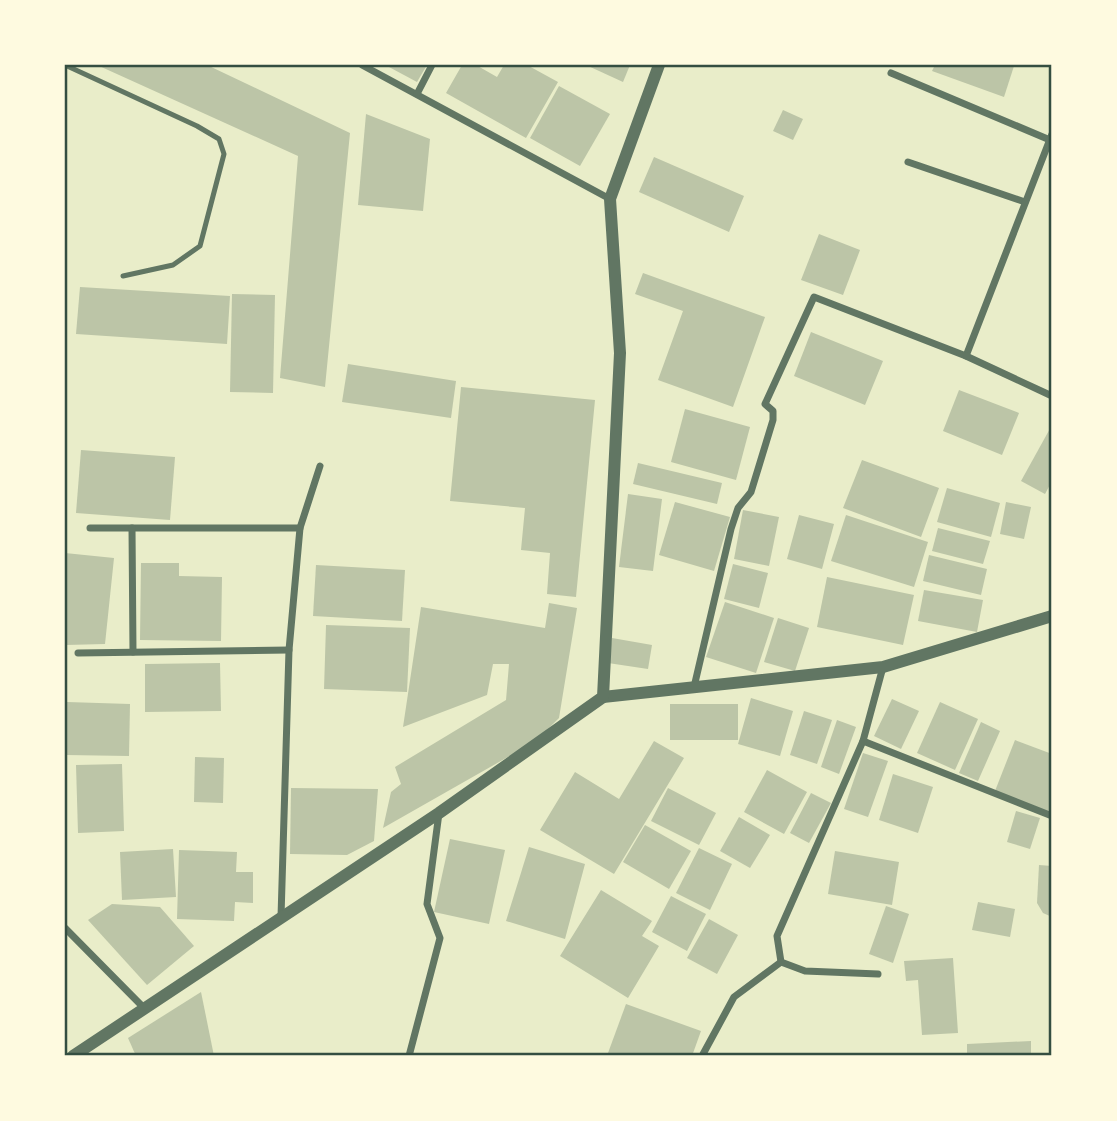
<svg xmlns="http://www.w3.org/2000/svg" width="1117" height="1121" viewBox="0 0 1117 1121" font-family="'Roboto Condensed',sans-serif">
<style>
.building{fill:#bcc5a7}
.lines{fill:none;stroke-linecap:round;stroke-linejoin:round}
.service{stroke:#617663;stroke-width:5}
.minor{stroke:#617663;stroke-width:7}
.tertiary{stroke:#617663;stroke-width:12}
.neatline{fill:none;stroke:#344e41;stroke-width:2.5}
</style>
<rect width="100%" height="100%" fill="#e9edc9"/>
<!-- building -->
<g class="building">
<polygon points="97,65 207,65 350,133 325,387 280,378 298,156"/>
<polygon points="390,65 427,65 417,82 389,67"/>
<polygon points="462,65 476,65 497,77 504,65 527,65 558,82 526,138 446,93"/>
<polygon points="586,65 630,65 623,82"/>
<polygon points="935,65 1010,65 1014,66 1004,97 932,71"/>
<polygon points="559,86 610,114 580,166 530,138"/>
<polygon points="783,110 803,119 793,140 773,131"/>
<polygon points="366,114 430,139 423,211 358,205"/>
<polygon points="654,157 744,196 729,232 639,192"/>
<polygon points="819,234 860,250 843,295 801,280"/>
<polygon points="643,273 765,317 733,407 658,380 683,311 635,294"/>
<polygon points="80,287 230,296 227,344 76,334"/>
<polygon points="232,294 275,295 273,393 230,392"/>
<polygon points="811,332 883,361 865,405 794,376"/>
<polygon points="348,364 456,381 451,418 342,402"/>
<polygon points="461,387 595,400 576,597 547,594 550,553 521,550 525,508 450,501"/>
<polygon points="959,390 1019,413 1002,455 943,431"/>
<polygon points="685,409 750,427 736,480 671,462"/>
<polygon points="1052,425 1052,481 1045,494 1021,481"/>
<polygon points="81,450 175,457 170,520 76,513"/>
<polygon points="862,460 939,488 921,537 843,508"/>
<polygon points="638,463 722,483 717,504 633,484"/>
<polygon points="947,488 1000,503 991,537 937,522"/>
<polygon points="628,494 662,499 653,571 619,567"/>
<polygon points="675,502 730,517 714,571 659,555"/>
<polygon points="1006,502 1031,507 1024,539 1000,534"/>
<polygon points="743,510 779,517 769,566 734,559"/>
<polygon points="799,515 834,524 822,569 787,559"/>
<polygon points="846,515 928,542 914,587 831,561"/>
<polygon points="938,528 990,541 983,564 932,551"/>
<polygon points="65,553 114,558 105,644 66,645"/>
<polygon points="929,555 987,569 981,595 923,581"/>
<polygon points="141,563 179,563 179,576 222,577 221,641 140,640"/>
<polygon points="733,564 768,573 759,608 724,599"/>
<polygon points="316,565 405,570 402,621 313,616"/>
<polygon points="827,577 914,595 903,645 817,627"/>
<polygon points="924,590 983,600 977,632 918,621"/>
<polygon points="725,602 774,618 756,673 706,657"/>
<polygon points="549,603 577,608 559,718 536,741 383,828 391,792 401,784 395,767 506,700 509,664 493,664 487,695 403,727 421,607 545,628"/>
<polygon points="778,618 809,628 795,671 764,662"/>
<polygon points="326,625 410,628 407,692 324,689"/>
<polygon points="612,638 652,645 648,669 608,663"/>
<polygon points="220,663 221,711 145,712 145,664"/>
<polygon points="751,698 793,711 780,756 738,744"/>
<polygon points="892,699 919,711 901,749 874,736"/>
<polygon points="67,702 130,704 129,756 66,755"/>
<polygon points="940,702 978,719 955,770 917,753"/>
<rect x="670" y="704" width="68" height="36"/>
<polygon points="804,711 832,720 817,764 790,755"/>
<polygon points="837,720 856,727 839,774 821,767"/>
<polygon points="981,722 1000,731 978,781 959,773"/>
<polygon points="1015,740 1052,754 1052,813 995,791"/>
<polygon points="654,741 684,758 614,874 540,830 575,772 619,799"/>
<polygon points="863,753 888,761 868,817 844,809"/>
<polygon points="195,757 224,758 223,803 194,802"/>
<polygon points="122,764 124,831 78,833 76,765"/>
<polygon points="767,770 807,792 784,834 744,812"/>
<polygon points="893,774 933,787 918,833 879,820"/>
<polygon points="291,788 378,789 374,841 347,855 290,854"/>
<polygon points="668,788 716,813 699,845 651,821"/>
<polygon points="811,793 831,803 809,843 790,833"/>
<polygon points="1016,811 1040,818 1030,849 1007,842"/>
<polygon points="739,817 770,835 750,868 720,851"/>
<polygon points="645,825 691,851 669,889 623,862"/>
<polygon points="450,839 505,850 489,924 434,912"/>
<polygon points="529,847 585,864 565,939 506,921"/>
<polygon points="699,848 732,864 710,910 676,893"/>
<polygon points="173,849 176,897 122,900 120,852"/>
<polygon points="179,850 237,852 236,872 253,872 253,903 235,902 234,921 177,919"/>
<polygon points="835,851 899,862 892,905 828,894"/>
<polygon points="1039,865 1052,866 1052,917 1043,913 1037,903"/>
<polygon points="601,890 652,921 642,936 659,946 628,998 560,956"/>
<polygon points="671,896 706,914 687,951 652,932"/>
<polygon points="978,902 1015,909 1010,937 972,930"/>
<polygon points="112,904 160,907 194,946 147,985 88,920"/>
<polygon points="886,906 909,914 893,963 869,954"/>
<polygon points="709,919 738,935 717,974 687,958"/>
<polygon points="953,958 958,1033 922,1035 918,980 906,981 904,961"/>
<polygon points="201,992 214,1056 136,1056 128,1038"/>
<polygon points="626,1004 701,1031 692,1056 616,1056 608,1053"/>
<polygon points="1031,1041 1031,1056 967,1056 967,1044"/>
</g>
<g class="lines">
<!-- service -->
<polyline class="service" points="65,65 197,126 219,139 224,154 200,246 173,265 123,276"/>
<!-- minor -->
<g class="minor">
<polyline points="362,65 610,199"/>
<polyline points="891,73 1050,140"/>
<polyline points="417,94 432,65"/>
<polyline points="908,162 1025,202"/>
<polyline points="966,356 1052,134"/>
<polyline points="90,528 300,528"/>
<polyline points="132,528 133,652"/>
<polyline points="78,653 289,650"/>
<polyline points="694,687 731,529 738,508 751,492 773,420 773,411 765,404 814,297 966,356 1052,396"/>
<polyline points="863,741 1052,816"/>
<polyline points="281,917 289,650 300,528 320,466"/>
<polyline points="65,928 144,1008"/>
<polyline points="878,974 805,971 781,962 777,936 863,741 883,667"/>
<polyline points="409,1056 440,938 427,904 439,813"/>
<polyline points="702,1056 734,997 781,962"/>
</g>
<!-- tertiary -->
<g class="tertiary">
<polyline points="603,697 883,667 1052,616"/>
<polyline points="73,1056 439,813 603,697 620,353 610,199 659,65"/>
</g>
</g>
<!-- border -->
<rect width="1117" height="1121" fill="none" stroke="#fefae0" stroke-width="133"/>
<rect x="66" y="66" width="984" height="988" class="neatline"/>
</svg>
